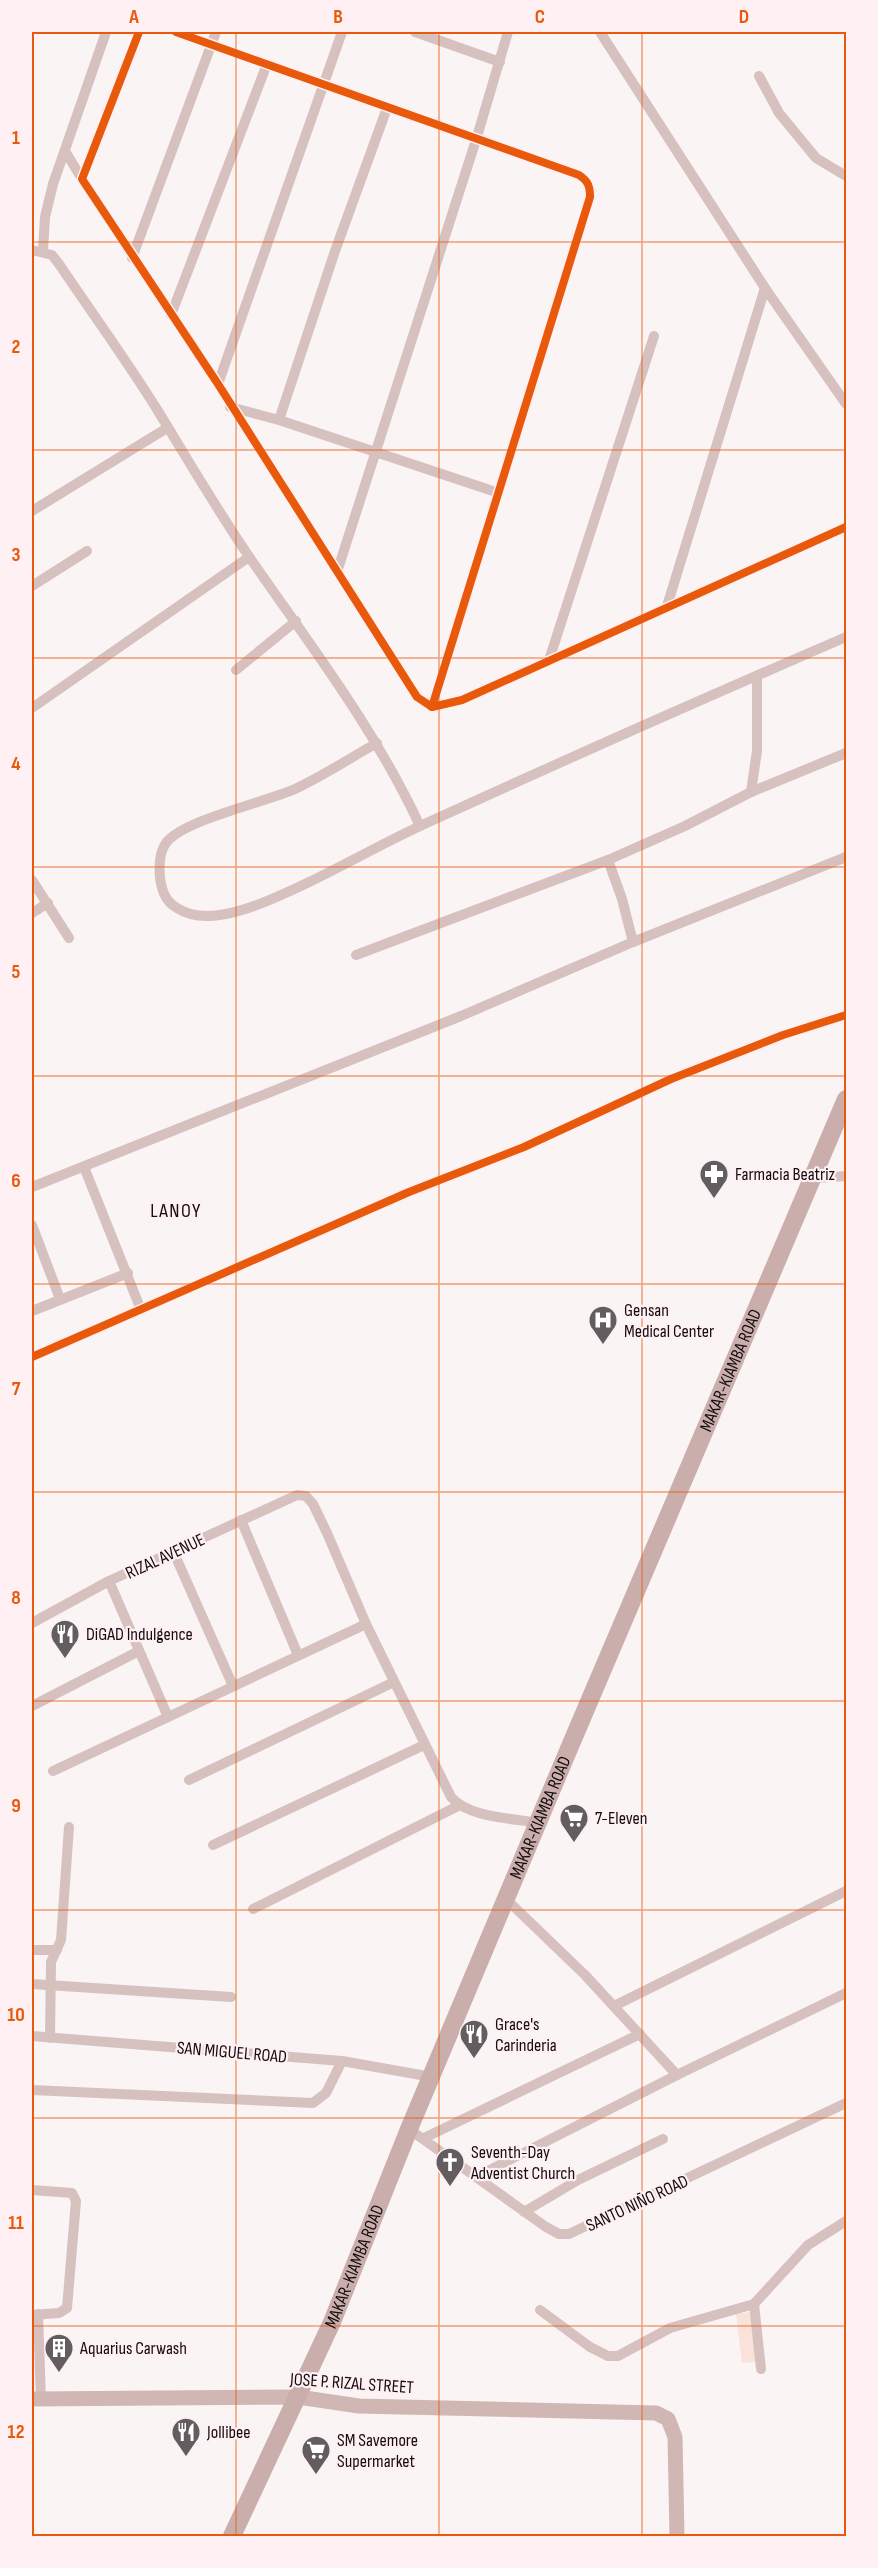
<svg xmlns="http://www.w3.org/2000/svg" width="878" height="2568" viewBox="0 0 878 2568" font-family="'Sofia Sans Condensed',sans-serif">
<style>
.green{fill:#f8e2da}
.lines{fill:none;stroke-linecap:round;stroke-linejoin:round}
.street{stroke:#d7c1bf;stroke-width:10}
.secondary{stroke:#d0b7b4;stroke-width:15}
.primary{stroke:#caaeac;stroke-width:18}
.cycleway-casing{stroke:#fef0f3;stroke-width:11}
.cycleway{stroke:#e8590c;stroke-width:8}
.grid{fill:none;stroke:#e8590c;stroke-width:1.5;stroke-opacity:0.55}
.labels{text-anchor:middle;stroke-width:4.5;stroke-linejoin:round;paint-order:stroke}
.poi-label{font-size:18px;fill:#140c0e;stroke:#fef0f3;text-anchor:start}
.street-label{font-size:18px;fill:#140c0e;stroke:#fef0f3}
.neighbourhood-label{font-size:20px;letter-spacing:1.5px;fill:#140c0e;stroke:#fef0f3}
.neatline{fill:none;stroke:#e8590c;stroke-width:2}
.grid-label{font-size:20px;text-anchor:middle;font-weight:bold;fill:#e8590c}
</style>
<rect width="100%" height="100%" fill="#faf4f5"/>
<!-- green -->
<polygon class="green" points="757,2311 762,2361 742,2363 736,2314"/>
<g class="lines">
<!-- street -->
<g class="street">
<polyline points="139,32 82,179 218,384 417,697 432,707 462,700 846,527"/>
<path d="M176 32 579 175C588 181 590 186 590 197L432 707"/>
<polyline points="415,32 500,62"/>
<polyline points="600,32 765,288 846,404"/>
<polyline points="759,76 779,113 816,158 846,176"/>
<polyline points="65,151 82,179"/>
<path d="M32 250 52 255 59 264C92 313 127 361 158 411 188 460 217 510 250 558 310 645 375 729 420 826"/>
<polyline points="43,251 45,217 53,184 106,32"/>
<polyline points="132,258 216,32"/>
<polyline points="171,315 267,64"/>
<polyline points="218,384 342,32"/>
<polyline points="230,407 279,420 499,493"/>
<polyline points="279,420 335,251 387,108"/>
<polyline points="32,511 167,428"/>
<polyline points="337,572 476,140 508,32"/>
<polyline points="32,586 87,551"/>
<polyline points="667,606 765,288"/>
<polyline points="549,660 654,336"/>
<polyline points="236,670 296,621"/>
<polyline points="32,708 249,557"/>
<path d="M377 743C350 758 323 776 295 789 266 802 183 820 166 843 159 852 159 866 160 878 162 891 165 901 177 908 200 923 232 914 257 905 317 882 373 847 431 821 569 758 707 697 846 637"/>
<polyline points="751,792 757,751 757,676"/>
<polyline points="608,860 685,826 751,792 846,753"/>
<polyline points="32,880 69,938"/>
<polyline points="32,913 48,903"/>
<polyline points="356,955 608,860 622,899 633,942"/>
<polyline points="84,1167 141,1310"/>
<polyline points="814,1178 846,1176"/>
<polyline points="32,1187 461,1016 633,942 846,857"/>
<polyline points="32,1225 60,1299"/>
<polyline points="32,1311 128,1273"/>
<polyline points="32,1357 409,1192 524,1147 671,1079 783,1035 846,1015"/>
<polyline points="241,1520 298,1655"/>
<polyline points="174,1553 233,1686"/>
<polyline points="109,1581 168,1717"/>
<path d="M32 1623 109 1581 297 1495 306 1496 313 1504 327 1533 366 1624 451 1797C469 1818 512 1818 538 1823"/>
<polyline points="32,1706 139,1651"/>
<polyline points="53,1771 366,1624"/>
<polyline points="189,1780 394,1682"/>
<polyline points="213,1845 424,1745"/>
<polyline points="506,1899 585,1975 677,2075 846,1993"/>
<polyline points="253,1909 460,1805"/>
<polyline points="32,1950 57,1950"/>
<polyline points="32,1984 231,1997"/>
<polyline points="614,2006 846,1891"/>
<polyline points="32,2036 342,2061 432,2077"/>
<polyline points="50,2038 51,1962 61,1940 69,1827"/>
<polyline points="32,2090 313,2103 326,2093 342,2061"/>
<polyline points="409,2129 546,2227 559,2234 569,2234 846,2103"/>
<polyline points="424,2138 640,2034"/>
<polyline points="476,2177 677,2075"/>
<polyline points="32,2190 72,2193 76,2201 67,2308 59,2313 32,2315"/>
<polyline points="524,2212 578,2180 663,2139"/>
<polyline points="754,2304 761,2369"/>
<polyline points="540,2310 590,2347 608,2356 618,2356 670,2328 754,2304 808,2245 846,2221"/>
<polyline points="38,2314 41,2399"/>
</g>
<!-- secondary -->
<polyline class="secondary" points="32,2399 298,2397 359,2406 656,2413 668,2419 675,2437 677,2536"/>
<!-- primary -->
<path class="primary" id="s1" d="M232 2536 332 2322 409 2129 568 1751 846 1099"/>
<!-- cycleway casing -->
<g class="cycleway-casing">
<g id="cycleway">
<polyline points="139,32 82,179 218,384 417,697 432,707 462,700 846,527"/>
<path d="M176 32 579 175C588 181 590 186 590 197L432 707"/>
<polyline points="32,1357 409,1192 524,1147 671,1079 783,1035 846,1015"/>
</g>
</g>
<!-- cycleway -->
<use href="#cycleway" class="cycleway"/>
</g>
<!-- grid -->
<path class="grid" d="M236 32V2536M439 32V2536M642 32V2536M32 242H846M32 450H846M32 658H846M32 867H846M32 1076H846M32 1284H846M32 1492H846M32 1701H846M32 1910H846M32 2118H846M32 2326H846"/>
<!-- icons -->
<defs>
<g id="pharmacy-pin" transform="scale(1.5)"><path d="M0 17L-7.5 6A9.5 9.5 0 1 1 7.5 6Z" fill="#645d5f" stroke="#fef0f3"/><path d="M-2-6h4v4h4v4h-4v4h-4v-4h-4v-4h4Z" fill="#fff"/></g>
<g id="hospital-pin" transform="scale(1.5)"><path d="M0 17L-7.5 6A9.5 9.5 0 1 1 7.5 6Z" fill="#645d5f" stroke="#fef0f3"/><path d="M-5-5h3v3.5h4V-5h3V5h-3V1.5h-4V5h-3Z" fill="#fff"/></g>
<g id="restaurant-pin" transform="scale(1.5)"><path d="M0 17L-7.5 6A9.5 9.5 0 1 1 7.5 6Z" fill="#645d5f" stroke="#fef0f3"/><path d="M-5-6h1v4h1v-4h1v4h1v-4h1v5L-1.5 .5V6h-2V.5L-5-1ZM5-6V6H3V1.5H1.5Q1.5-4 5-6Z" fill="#fff"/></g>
<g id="supermarket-pin" transform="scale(1.5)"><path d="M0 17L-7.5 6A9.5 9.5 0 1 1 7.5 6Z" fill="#645d5f" stroke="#fef0f3"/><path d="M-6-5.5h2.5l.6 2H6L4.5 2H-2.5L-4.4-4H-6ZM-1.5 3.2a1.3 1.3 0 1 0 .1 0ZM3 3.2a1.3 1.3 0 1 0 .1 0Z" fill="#fff"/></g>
<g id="church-pin" transform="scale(1.5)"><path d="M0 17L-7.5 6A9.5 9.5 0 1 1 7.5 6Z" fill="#645d5f" stroke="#fef0f3"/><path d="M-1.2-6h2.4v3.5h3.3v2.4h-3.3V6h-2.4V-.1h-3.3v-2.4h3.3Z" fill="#fff"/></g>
<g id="building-pin" transform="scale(1.5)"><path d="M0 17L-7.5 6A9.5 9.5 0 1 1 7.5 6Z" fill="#645d5f" stroke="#fef0f3"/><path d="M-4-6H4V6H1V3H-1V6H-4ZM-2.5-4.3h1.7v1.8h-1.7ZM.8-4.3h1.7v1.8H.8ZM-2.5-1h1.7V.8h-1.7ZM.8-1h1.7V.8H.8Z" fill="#fff"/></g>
</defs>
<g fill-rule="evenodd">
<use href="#pharmacy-pin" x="714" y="1174"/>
<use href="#hospital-pin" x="603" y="1320"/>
<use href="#restaurant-pin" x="65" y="1634"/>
<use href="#supermarket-pin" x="574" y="1818"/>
<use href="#restaurant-pin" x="474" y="2034"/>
<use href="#church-pin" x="450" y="2162"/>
<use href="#building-pin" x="59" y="2348"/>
<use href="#restaurant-pin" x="186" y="2432"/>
<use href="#supermarket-pin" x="316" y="2450"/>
</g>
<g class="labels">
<!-- poi labels -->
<g class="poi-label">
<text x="735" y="1180">Farmacia Beatriz</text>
<text x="624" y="1316">Gensan<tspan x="624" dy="21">Medical Center</tspan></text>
<text x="86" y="1640">DiGAD Indulgence</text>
<text x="595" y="1824">7-Eleven</text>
<text x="495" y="2030">Grace's<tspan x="495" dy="21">Carinderia</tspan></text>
<text x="471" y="2158">Seventh-Day<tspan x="471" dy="21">Adventist Church</tspan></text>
<text x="80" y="2354">Aquarius Carwash</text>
<text x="207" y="2438">Jollibee</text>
<text x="337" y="2446">SM Savemore<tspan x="337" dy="21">Supermarket</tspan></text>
</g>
<!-- street labels -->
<g class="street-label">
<text dy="6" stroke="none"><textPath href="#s1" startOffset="1268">MAKAR-KIAMBA ROAD</textPath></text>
<text transform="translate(165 1556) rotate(-25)" y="6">RIZAL AVENUE</text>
<text dy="6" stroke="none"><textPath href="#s1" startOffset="782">MAKAR-KIAMBA ROAD</textPath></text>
<text transform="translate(232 2052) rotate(5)" y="6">SAN MIGUEL ROAD</text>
<text transform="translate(637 2203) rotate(-25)" y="6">SANTO NIÑO ROAD</text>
<text dy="6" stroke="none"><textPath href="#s1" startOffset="296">MAKAR-KIAMBA ROAD</textPath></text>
<text transform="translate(352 2383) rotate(4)" y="6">JOSE P. RIZAL STREET</text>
</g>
<!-- neighbourhood labels -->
<g class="neighbourhood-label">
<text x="176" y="1217">LANOY</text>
</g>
</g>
<!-- border -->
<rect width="878" height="2568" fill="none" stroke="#fef0f3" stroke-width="66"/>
<rect x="33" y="33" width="812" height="2502" class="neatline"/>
<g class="grid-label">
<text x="134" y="23">A</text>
<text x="338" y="23">B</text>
<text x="540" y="23">C</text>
<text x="744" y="23">D</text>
<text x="16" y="144">1</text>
<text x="16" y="353">2</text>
<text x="16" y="561">3</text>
<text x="16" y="770">4</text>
<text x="16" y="978">5</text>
<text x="16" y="1187">6</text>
<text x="16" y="1395">7</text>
<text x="16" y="1604">8</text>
<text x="16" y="1812">9</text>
<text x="16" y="2021">10</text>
<text x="16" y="2229">11</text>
<text x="16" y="2438">12</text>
</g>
</svg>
